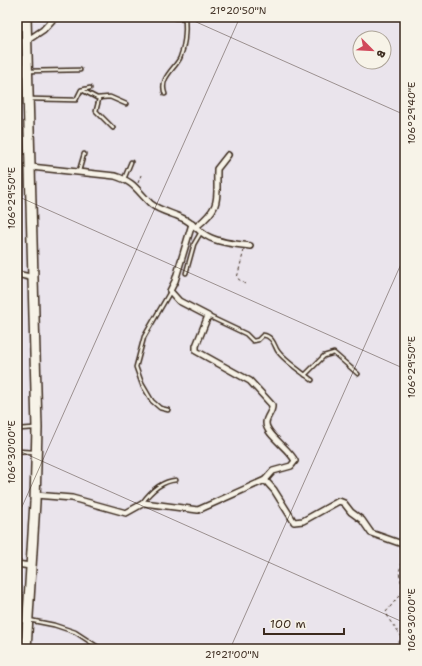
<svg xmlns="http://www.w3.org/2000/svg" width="422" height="666" viewBox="0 0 422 666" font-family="'Shantell Sans',sans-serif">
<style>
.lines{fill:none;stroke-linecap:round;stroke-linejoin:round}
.lane-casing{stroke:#3b2a1e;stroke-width:5.5}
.street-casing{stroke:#3b2a1e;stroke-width:8}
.highway-casing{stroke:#3b2a1e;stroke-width:12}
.path{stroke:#3b2a1e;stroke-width:1;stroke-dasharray:3 3;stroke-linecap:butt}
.lane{stroke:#f7f3e8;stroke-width:2.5}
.street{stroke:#f7f3e8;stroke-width:5}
.highway{stroke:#f7f3e8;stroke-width:9}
.ticks{fill:none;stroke:#3b2a1e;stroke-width:1;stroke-opacity:0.45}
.neatline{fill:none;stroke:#3b2a1e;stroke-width:1.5}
.ticks-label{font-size:10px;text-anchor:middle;fill:#3b2a1e}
</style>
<rect width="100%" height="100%" fill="#eae4ec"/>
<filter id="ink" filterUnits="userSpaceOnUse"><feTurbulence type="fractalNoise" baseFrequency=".025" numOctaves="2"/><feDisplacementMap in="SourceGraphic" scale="8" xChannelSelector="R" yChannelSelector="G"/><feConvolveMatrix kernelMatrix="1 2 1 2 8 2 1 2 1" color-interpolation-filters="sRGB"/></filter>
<g filter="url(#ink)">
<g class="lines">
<!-- lane casing -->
<g class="lane-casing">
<g id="lane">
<polyline points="29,71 80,70"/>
<polyline points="82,90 97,98 110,97 126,104"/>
<path d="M165 94C159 78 174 70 180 58 185 46 186 31 185 17"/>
<polyline points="31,99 76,100 81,90 90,88"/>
<polyline points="99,99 96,111 113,128"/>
<polyline points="79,171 84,154"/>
<polyline points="124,179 131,162"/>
<polyline points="186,273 194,244 201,232"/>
<path d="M208 316 246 334 253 341 258 340 263 335C272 336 274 344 277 350 283 360 303 373 312 380"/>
<polyline points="305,375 324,356 334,353 358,374"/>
<polyline points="168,410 160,408 152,401 142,384 136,367 144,337 170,292"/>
<polyline points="18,429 34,428"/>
<polyline points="17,451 34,452"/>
<path d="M142 503C150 492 162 481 176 480"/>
<polyline points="29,620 54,625 75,632 101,649"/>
</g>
</g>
<!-- street casing -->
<g class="street-casing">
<g id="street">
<polyline points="176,17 184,17"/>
<polyline points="28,40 43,30 55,17"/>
<path d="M31 167 115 176C135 182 137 191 151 204 160 211 172 213 182 218 192 222 198 231 207 236 219 243 236 244 250 246"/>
<path d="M192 224 175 281 170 291 179 301 208 316 196 346V351L250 381 272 405C273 412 266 416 266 423 266 435 290 449 295 461L291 466 273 471 265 480"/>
<path d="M196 227C223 205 216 199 217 169L228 155"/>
<polyline points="17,274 34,278"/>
<polyline points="35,495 72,498 126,513 144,503 198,510 265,480 274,490 294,522 303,521 339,501 344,503 351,512 362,520 371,533 405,545"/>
<polyline points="17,564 30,566"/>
</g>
</g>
<!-- highway casing -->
<g class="highway-casing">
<polyline id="highway" points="26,17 37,428 35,502 26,649"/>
</g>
<!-- path -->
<g class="path">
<polyline points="138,183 141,175"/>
<polyline points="244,250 237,278 245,284"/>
<polyline points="397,649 401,636 390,621 386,612 403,591 399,572 402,562 401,550"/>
</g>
<!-- lane -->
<use href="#lane" class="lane"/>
<!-- street -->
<use href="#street" class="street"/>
<!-- highway -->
<use href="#highway" class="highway"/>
</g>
</g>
<!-- ticks -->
<path class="ticks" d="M185 17 405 115M17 196 405 369M17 450 405 623M17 518 240 17M230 649 405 255"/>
<!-- margin -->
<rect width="422" height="666" fill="none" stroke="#f7f3e8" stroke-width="44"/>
<!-- north arrow -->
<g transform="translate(372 50) rotate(114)"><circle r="19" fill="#f7f3e8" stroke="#aca397"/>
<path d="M0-3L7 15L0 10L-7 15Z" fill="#d1495b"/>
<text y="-6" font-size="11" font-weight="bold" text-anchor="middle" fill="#3b2a1e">B</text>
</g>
<!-- scale -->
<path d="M264 628v6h80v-6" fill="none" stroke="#3b2a1e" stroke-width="2"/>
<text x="270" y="628" font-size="12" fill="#3b2a1e" stroke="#f7f3e8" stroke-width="3" paint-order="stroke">100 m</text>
<rect x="22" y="22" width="378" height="622" class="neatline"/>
<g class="ticks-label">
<text x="238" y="14">21°20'50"N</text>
<text transform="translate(411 113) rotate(-90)" y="4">106°29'40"E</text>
<text transform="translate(11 198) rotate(-90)" y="4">106°29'50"E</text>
<text transform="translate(411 367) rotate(-90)" y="4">106°29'50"E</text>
<text transform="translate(11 452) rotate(-90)" y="4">106°30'00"E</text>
<text transform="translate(411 620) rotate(-90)" y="4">106°30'00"E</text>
<text x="232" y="658">21°21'00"N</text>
</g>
</svg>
